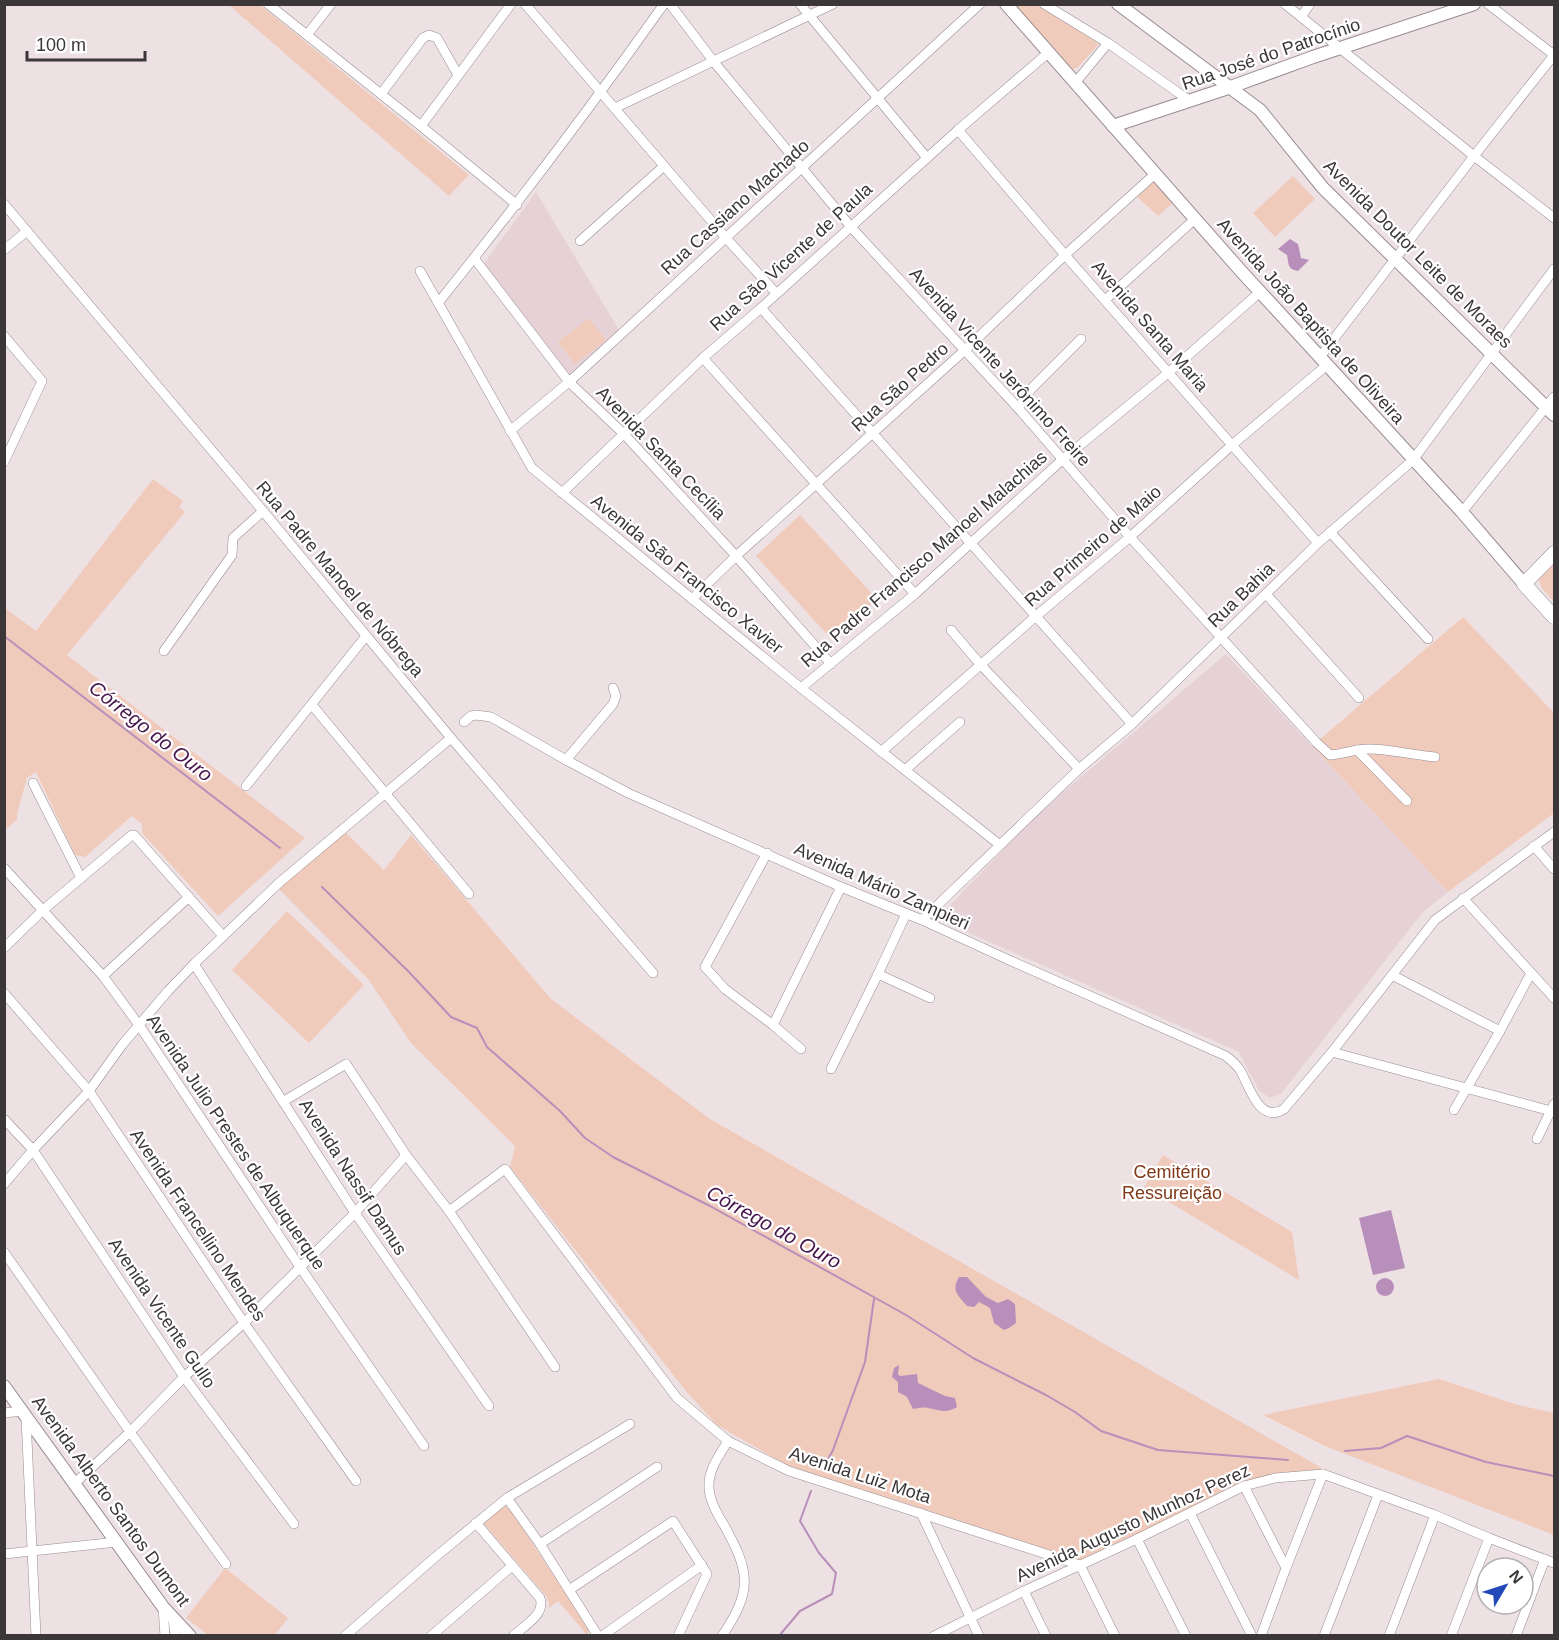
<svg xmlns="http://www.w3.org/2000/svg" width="1559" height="1640" viewBox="0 0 1559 1640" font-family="Arial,sans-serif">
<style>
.built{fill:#e6d2d6}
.green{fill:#f0cbbc}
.water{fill:#b88fba}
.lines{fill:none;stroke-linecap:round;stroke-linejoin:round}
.stream{stroke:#b88fba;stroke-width:2}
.minor-casing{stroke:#988c8f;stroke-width:10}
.tertiary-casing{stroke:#988c8f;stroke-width:14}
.secondary-casing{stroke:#988c8f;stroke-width:15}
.minor{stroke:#fff;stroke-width:9}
.tertiary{stroke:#fff;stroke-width:12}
.secondary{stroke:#fff;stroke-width:14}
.labels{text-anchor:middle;stroke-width:4.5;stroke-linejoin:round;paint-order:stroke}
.street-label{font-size:18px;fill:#3b3637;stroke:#fff}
.park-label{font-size:18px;fill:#7f3918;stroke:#fff}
.water-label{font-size:20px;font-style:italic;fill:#46154b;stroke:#fff}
</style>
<rect width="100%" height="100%" fill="#eee1e3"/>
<!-- built -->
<g class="built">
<polygon points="536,192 619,330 570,375 483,265"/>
<polygon points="1226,654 1448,892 1422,913 1281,1094 1270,1098 1259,1091 1239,1052 937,919 1035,816"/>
</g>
<!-- green -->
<g class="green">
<polygon points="229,5 260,5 469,175 449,196"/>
<polygon points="1013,5 1038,5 1099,44 1078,67 1074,69 1068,68"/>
<polygon points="1293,176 1315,199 1275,237 1253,213"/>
<polygon points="1154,180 1174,202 1158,216 1134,194"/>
<polygon points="589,318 606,340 575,364 558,342"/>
<polygon points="153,479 183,501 179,507 185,512 67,655 305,838 218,916 142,833 142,824 132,816 85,857 75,855 36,772 27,778 17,814 17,820 5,830 5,608 36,631"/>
<polygon points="800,515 877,599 832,640 756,556"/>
<polygon points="1554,560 1554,602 1542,588 1539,581 1541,574"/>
<polygon points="1463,617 1554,713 1554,813 1448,892 1312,746"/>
<polygon points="344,831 384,870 411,835 551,999 710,1119 1334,1475 1313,1471 1241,1482 1189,1512 1080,1564 923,1509 790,1467 717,1425 686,1391 510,1167 515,1146 411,1043 368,979 278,888"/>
<polygon points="287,911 364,985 309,1043 232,970"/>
<polygon points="1163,1155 1292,1232 1299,1280 1144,1187"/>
<polygon points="1439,1379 1518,1405 1554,1413 1554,1535 1325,1446 1263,1415"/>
<polygon points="505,1506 510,1509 588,1628 588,1635 587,1635 558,1601 549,1608 549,1604 547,1597 485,1525 484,1521"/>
<polygon points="225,1568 288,1618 275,1635 208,1635 186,1618"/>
</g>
<!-- water -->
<g class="water">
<path d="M1290 239 1298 244 1301 258 1309 260 1298 271C1287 269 1289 264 1287 255L1278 249Z"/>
<polygon points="1391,1210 1405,1268 1373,1275 1359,1218"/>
<path d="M959 1277H967L986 1297 998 1303 1008 1299 1015 1304 1016 1323 1009 1328 1004 1330 994 1323 990 1308 979 1302 974 1307 967 1306C958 1295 951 1291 959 1277Z"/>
<circle cx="1385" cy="1287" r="9"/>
<path d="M899 1365 898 1374 900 1376 917 1374 918 1383 945 1396 955 1398 957 1407C946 1414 940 1410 928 1408 924 1407 918 1408 913 1409L907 1397 898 1392V1382L892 1377 894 1368Z"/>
</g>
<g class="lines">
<!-- stream -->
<g class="stream">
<polyline points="4,636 280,848"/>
<polyline points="322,887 409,972 451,1017 477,1028 487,1047 560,1111 585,1138 613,1157 710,1206 906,1315 973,1358 1046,1395 1075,1412 1101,1431 1158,1450 1288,1460"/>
<polyline points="1345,1451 1381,1448 1407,1436 1486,1462 1554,1476"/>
<polyline points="825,1465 833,1450 865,1362 874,1299"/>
<polyline points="779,1636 800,1611 832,1594 836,1573 819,1553 800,1521 811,1491"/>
</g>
<!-- minor casing -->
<g class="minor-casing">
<g id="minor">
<polyline points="268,4 421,126 517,205"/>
<polyline points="525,4 726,238 776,293"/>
<path d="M670 4 714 62 851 227 1018 408 1130 537 1316 742 1330 755C1343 754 1355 749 1368 749 1390 749 1413 755 1435 757"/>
<polyline points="800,4 927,158"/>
<polyline points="1044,4 1108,43 1190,101"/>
<polyline points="1285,4 1474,156 1554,218"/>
<polyline points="1488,4 1554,55"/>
<polyline points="1301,17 1310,4"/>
<polyline points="307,35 331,4"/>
<polyline points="1075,83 1108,43"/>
<polyline points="381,94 423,38 429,35 437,38 458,75"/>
<polyline points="615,108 833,4"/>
<polyline points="421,126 511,4"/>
<polyline points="958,130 1065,255 1318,543"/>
<polyline points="4,204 263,511 451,738 653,973"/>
<polyline points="580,241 664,166"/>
<polyline points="4,250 27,231"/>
<polyline points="474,258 569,382 624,434 736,556 831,664"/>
<polyline points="420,271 532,468 801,688 1000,845"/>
<polyline points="1105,300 1195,219"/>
<path d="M438 303C516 206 591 107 664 4"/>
<polyline points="761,308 1132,724"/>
<polyline points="4,336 42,381 4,462"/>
<polyline points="1320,357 1474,156 1554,55"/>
<polyline points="703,358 915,594"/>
<polyline points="1018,408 1031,389 1081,339"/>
<polyline points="510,431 569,382 980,4"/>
<polyline points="562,493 703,358 761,308 958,130 1048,53"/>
<polyline points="1462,512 1554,397"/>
<polyline points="1330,532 1428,639"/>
<polyline points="1266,594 1359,698"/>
<polyline points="692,599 736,556 965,350 1065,255 1155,174"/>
<polyline points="951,630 980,664 1079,769"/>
<polyline points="164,651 232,555 233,538 263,511"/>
<polyline points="801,688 915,594 1062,460 1168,373 1260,292"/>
<polyline points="312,705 469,894"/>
<path d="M464 722 471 716 476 715 491 717 566 760 628 793 841 887 922 920 1009 960 1226 1056C1231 1060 1236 1064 1240 1070 1249 1085 1259 1125 1284 1109L1332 1052 1435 920 1554 832"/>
<polyline points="1357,750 1407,801"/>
<polyline points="881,752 1035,617 1130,537 1232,445 1327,365"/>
<polyline points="566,760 613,704 616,696 613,688"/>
<polyline points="905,770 960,722"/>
<polyline points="33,783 81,878"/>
<polyline points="246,786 366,636"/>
<polyline points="1534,846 1554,869"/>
<polyline points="767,853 705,967 725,989 773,1025 801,1049"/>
<polyline points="4,868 103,976 139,1025 300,1267 424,1446"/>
<polyline points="1463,898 1554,998"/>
<polyline points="922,920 1079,769 1132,724 1318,543 1413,460 1554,269"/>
<polyline points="4,948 43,910 132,835 134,835 223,936"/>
<polyline points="194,964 355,1213 489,1406"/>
<polyline points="878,974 930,998"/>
<polyline points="1392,975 1500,1031"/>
<polyline points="103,976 189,897"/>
<polyline points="4,993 89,1091 244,1323 356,1481"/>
<polyline points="773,1025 841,887"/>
<polyline points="1332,1052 1551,1111"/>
<polyline points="831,1069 878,974 906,914"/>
<polyline points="284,1101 346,1064 406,1155 449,1211 555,1367"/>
<polyline points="1454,1110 1500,1031 1531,973"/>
<polyline points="4,1119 33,1150 184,1377 294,1524"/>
<polyline points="1537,1139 1554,1104"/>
<polyline points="4,1184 33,1150 89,1091 122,1045 168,991 194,964 280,882 451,738"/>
<polyline points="449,1211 505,1169 677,1398 728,1441 789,1471 1080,1565 1115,1636"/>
<polyline points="4,1252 130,1432 226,1564"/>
<polyline points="4,1413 23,1411"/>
<polyline points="26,1417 36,1636"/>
<polyline points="75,1483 130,1432 184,1377 244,1323 355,1213 406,1155"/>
<polyline points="1244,1486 1286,1568"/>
<polyline points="507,1498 540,1544 598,1636"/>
<polyline points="921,1513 979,1636"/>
<polyline points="1190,1513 1252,1636"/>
<path d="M476 1523 540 1598C546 1614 524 1626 513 1636"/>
<polyline points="1137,1539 1186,1636"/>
<polyline points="540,1544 657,1467"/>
<polyline points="4,1554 117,1542"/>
<polyline points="569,1590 673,1521 707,1574 678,1636"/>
<polyline points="1024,1591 1046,1636"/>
<polyline points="163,1607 165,1636"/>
<polyline points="173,1618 175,1636"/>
<polyline points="345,1636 433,1559 507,1498 630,1424"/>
<polyline points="431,1636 512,1566"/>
<polyline points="602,1636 702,1565"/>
<path d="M722 1636C753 1590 750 1572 724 1525 717 1514 709 1500 709 1487 708 1470 720 1454 728 1441"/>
<polyline points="934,1636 1024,1591 1137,1539 1244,1486 1275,1478 1323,1474 1435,1515 1489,1538 1554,1563"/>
<polyline points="1261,1636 1286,1568 1323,1474"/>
<polyline points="1324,1636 1378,1495"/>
<polyline points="1389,1636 1435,1515"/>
<polyline points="1451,1636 1489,1538"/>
<polyline points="1516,1636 1545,1559"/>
</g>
</g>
<!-- tertiary casing -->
<g class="tertiary-casing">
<g id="tertiary">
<polyline points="1006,4 1240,270 1462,512 1524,584"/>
<polyline points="1118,4 1260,110 1323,188 1554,415"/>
<polyline points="1113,126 1228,88 1313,57 1474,4"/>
<polyline points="4,1386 163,1607 190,1636"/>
</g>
</g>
<!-- secondary casing -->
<g class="secondary-casing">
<polyline id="secondary" points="1554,553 1524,584 1554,617"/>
</g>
<!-- minor -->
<use href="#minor" class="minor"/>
<!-- tertiary -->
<use href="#tertiary" class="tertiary"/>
<!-- secondary -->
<use href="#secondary" class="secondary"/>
</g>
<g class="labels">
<!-- street labels -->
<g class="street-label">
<text transform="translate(1271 54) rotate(-19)" y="6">Rua José do Patrocínio</text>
<text transform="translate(735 207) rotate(-42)" y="6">Rua Cassiano Machado</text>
<text transform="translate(1418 254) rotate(45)" y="6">Avenida Doutor Leite de Moraes</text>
<text transform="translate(791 257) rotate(-42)" y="6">Rua São Vicente de Paula</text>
<text transform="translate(1311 321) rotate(48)" y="6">Avenida João Baptista de Oliveira</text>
<text transform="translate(1150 326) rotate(49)" y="6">Avenida Santa Maria</text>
<text transform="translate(1000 367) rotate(48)" y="6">Avenida Vicente Jerônimo Freire</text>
<text transform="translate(900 387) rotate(-42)" y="6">Rua São Pedro</text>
<text transform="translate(661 453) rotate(46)" y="6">Avenida Santa Cecília</text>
<text transform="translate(1093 546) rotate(-41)" y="6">Rua Primeiro de Maio</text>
<text transform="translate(924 559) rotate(-41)" y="6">Rua Padre Francisco Manoel Malachias</text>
<text transform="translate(687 574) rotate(39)" y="6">Avenida São Francisco Xavier</text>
<text transform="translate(340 579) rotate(50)" y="6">Rua Padre Manoel de Nóbrega</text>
<text transform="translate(1241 595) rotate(-44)" y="6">Rua Bahia</text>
<text transform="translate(882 886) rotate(24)" y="6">Avenida Mário Zampieri</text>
<text transform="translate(236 1142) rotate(56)" y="6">Avenida Julio Prestes de Albuquerque</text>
<text transform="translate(353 1177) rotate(57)" y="6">Avenida Nassif Damus</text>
<text transform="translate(198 1225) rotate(56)" y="6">Avenida Francellino Mendes</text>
<text transform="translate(162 1313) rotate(56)" y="6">Avenida Vicente Gullo</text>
<text transform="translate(860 1475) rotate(18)" y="6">Avenida Luiz Mota</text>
<text transform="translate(111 1501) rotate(54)" y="6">Avenida Alberto Santos Dumont</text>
<text transform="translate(1133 1523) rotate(-25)" y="6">Avenida Augusto Munhoz Perez</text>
</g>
<!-- park labels -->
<g class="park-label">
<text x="1172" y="1178">Cemitério<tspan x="1172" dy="21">Ressureição</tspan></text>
</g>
<!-- water labels -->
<g class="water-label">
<text transform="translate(151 731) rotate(38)" y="7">Córrego do Ouro</text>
<text transform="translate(774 1227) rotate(29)" y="7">Córrego do Ouro</text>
</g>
</g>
<!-- border -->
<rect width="1559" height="1640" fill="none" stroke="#3b3637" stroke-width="12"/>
<!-- north arrow -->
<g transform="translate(1505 1586) rotate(51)"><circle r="28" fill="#ffffff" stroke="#b1afaf" stroke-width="1.5"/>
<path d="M0-4.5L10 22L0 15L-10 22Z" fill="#224bb9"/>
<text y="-9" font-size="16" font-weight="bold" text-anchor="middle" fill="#3b3637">N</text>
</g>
<!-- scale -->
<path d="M27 51v9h118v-9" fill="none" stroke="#3b3637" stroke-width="3"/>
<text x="36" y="51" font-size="18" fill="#3b3637" stroke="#ffffff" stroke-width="4.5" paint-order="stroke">100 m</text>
</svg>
